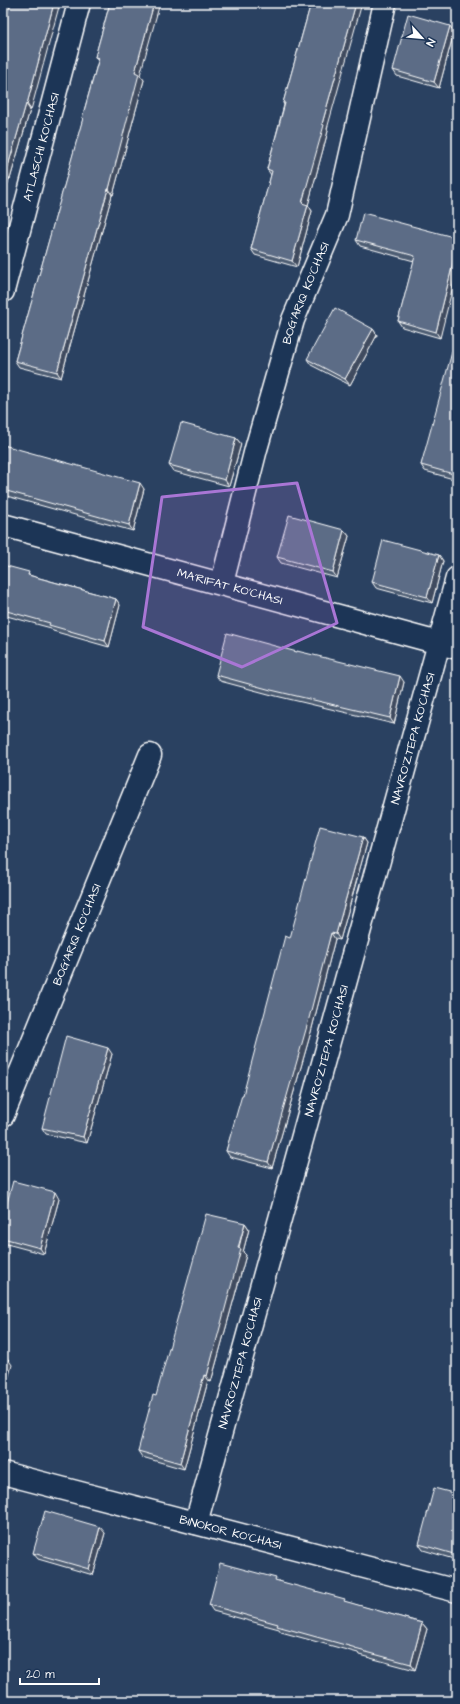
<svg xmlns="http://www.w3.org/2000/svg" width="460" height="1704" viewBox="0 0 460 1704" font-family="'Architects Daughter',sans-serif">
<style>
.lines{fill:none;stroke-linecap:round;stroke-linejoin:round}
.minor-casing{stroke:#fff;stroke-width:25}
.minor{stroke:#1d3557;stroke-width:22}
.wall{fill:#4e5d73;stroke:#fff}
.shaded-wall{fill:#404c5e;stroke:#fff}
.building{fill:#5b6c86;stroke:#fff}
.marked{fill:#a976d5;fill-opacity:0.2;stroke:#a976d5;stroke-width:3;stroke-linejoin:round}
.labels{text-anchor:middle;stroke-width:3;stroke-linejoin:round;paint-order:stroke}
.street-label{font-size:12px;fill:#fff;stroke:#1d3557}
</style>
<rect width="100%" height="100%" fill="#2a4161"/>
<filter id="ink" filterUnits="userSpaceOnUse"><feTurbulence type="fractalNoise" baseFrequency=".025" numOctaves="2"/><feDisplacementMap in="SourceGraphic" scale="8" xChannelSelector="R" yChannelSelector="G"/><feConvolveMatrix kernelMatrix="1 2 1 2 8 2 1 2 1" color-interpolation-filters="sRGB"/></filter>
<g filter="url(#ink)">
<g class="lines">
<!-- minor casing -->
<g class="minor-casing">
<g id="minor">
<path id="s1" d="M3 291 79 3"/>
<path id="s2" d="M3 525 457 648"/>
<path id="s3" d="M222 583 256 449 293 320 337 215 385 3"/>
<path id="s4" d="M3 1115 150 755"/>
<path id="s5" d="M3 1473 457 1591"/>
<path id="s6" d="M196 1523 457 578"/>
</g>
</g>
<!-- minor -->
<use href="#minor" class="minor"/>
</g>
<!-- wall -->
<g class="wall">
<polygon points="110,3 140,75 144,80 113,195 112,195 61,378 19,367 15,361 83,119 82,118 98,61 95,57"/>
<polygon points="311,3 327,129 328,131 308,205 312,211 297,267 255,255 251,249 271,175 267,169 284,105 283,103"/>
<polygon points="3,28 31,110 30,110 10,179 9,179 3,200"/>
<polygon points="454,32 439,88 397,76 393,70"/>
<polygon points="457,238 440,338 402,327 398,321 414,261 360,246 356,240"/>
<polygon points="373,329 377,335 350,385 311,365 307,359"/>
<polygon points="457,353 457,480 425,471 421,465"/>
<polygon points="236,438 241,444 229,486 173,471 169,465"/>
<polygon points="3,445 144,489 133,531 3,495"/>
<polygon points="344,530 349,536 337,578 281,563 277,557"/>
<polygon points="439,555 443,561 432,603 376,588 372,582"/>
<polygon points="3,565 32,576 116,599 120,605 109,647 53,631 51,628 3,615"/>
<polygon points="216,675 404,682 394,724 276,696 220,681"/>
<polygon points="457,715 457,736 453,730"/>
<polygon points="363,837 367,843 340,940 335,939 311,1032 272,1168 230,1157 226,1151 243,1095"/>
<polygon points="112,1054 87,1143 46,1134 42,1128"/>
<polygon points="59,1199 44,1254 3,1243 3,1218"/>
<polygon points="245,1223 249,1229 243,1252 246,1255 211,1382 208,1381 184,1469 142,1457 138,1451"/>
<polygon points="457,1494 457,1560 423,1550 419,1544"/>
<polygon points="105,1533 93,1575 38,1559 33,1553"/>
<polygon points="278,1581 346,1602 422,1623 427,1629 415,1670 359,1655 358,1653 281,1632 279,1629 213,1611 209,1605"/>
</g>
<!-- shaded-wall -->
<g class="shaded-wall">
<polygon points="54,3 60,3 31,110 27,104"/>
<polygon points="154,3 160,3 140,75 144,80 113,195 109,189 135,72"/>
<polygon points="356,3 362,3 327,129 328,131 307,209 302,203 322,124"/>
<polygon points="450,26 454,32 439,88 434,82"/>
<polygon points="26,104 30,110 10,179 6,173"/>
<polygon points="5,173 9,179 3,200 3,179"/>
<polygon points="108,189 112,195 61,378 57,372"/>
<polygon points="308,205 312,211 297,267 292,261"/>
<polygon points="457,247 457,270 440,338 436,332"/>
<polygon points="373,329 377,335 350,385 345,379"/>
<polygon points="236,438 241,444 229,486 225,480"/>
<polygon points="140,483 144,489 133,531 129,525"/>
<polygon points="344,530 349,536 337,578 333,572"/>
<polygon points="439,555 443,561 432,603 427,597"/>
<polygon points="116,599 120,605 109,647 105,641"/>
<polygon points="400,676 404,682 394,724 390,718"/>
<polygon points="363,837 367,843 340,940 336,934"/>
<polygon points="331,933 335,939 311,1032 272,1168 268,1162"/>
<polygon points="108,1048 112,1054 87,1143 83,1137"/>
<polygon points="55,1192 59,1199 44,1254 40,1248"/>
<polygon points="245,1223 249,1229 243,1252 246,1255 211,1382 207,1376"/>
<polygon points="8,1359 12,1365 3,1396 3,1375"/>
<polygon points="204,1375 208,1381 184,1469 180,1463"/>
<polygon points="100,1527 105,1533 93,1575 89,1569"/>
<polygon points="422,1623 427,1629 415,1670 411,1664"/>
</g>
<!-- building -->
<g class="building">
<polygon points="10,3 54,3 27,104 26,104 6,173 5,173 3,179 3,28"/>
<polygon points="110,3 154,3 135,72 139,74 109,189 108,189 57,372 15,361 83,118 82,118 99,58 95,57"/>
<polygon points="311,3 356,3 322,124 324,125 302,203 308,205 292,261 251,249 272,171 267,169 285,103 283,103"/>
<polygon points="408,14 450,26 434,82 393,70"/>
<polygon points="363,213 457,238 457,247 436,332 398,321 415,256 356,240"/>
<polygon points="335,308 373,329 345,379 307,359"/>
<polygon points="452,352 457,353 457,475 421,465"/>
<polygon points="181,423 236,438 225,480 169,465"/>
<polygon points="3,445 140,483 129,525 3,490"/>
<polygon points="289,515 344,530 333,572 277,557"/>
<polygon points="383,540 439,555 427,597 372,582"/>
<polygon points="3,565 29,572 28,575 116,599 105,641 49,625 50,623 3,610"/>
<polygon points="227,633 297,652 297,651 400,676 390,718 271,690 216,675"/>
<polygon points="457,715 457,731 453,730"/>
<polygon points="320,826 363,837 336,934 331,933 307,1026 268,1162 226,1151 242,1095 243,1095 285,936 290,938"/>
<polygon points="66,1036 108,1048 83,1137 42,1128"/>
<polygon points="13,1181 55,1192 40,1248 3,1238 3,1218"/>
<polygon points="206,1214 245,1223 238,1248 241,1249 207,1376 204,1375 180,1463 138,1451 153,1395 156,1396"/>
<polygon points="3,1358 8,1359 3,1375"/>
<polygon points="434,1488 457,1494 457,1555 419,1544"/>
<polygon points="45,1511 100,1527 89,1569 33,1553"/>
<polygon points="220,1563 276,1578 275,1580 345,1599 344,1601 422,1623 411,1664 355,1649 356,1648 277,1626 278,1624 209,1605"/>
</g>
</g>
<!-- marked area -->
<path class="marked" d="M297 483 337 623 242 667 143 627 162 497Z"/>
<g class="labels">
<!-- street labels -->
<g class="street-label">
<text dy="4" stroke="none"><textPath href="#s1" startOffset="149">ATLASCHI KO'CHASI</textPath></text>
<text dy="4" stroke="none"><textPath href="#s3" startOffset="302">BOG'ARIQ KO'CHASI</textPath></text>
<text dy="4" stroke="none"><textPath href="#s2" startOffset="235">MA'RIFAT KO'CHASI</textPath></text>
<text dy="4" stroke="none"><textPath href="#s6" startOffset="814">NAVRO'ZTEPA KO'CHASI</textPath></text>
<text dy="4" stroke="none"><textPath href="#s4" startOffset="195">BOG'ARIQ KO'CHASI</textPath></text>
<text dy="4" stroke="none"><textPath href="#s6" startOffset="490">NAVRO'ZTEPA KO'CHASI</textPath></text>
<text dy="4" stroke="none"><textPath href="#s6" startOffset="166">NAVRO'ZTEPA KO'CHASI</textPath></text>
<text dy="4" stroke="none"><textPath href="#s5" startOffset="235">BINOKOR KO'CHASI</textPath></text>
</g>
</g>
<!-- margin -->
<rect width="460" height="1704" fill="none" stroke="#1d3557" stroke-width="16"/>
<rect x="8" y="8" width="444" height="1688" fill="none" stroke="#fff" stroke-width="1.5" filter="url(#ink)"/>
<!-- north arrow -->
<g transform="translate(422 38) rotate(117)" stroke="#1d3557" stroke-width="3" paint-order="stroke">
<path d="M0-3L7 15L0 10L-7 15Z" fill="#ffffff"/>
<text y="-6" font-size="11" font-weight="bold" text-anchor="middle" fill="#ffffff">N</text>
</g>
<!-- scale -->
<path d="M20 1678v6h79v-6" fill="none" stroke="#ffffff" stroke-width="2"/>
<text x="26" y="1678" font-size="12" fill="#ffffff" stroke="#1d3557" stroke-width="3" paint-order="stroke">20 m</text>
</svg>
